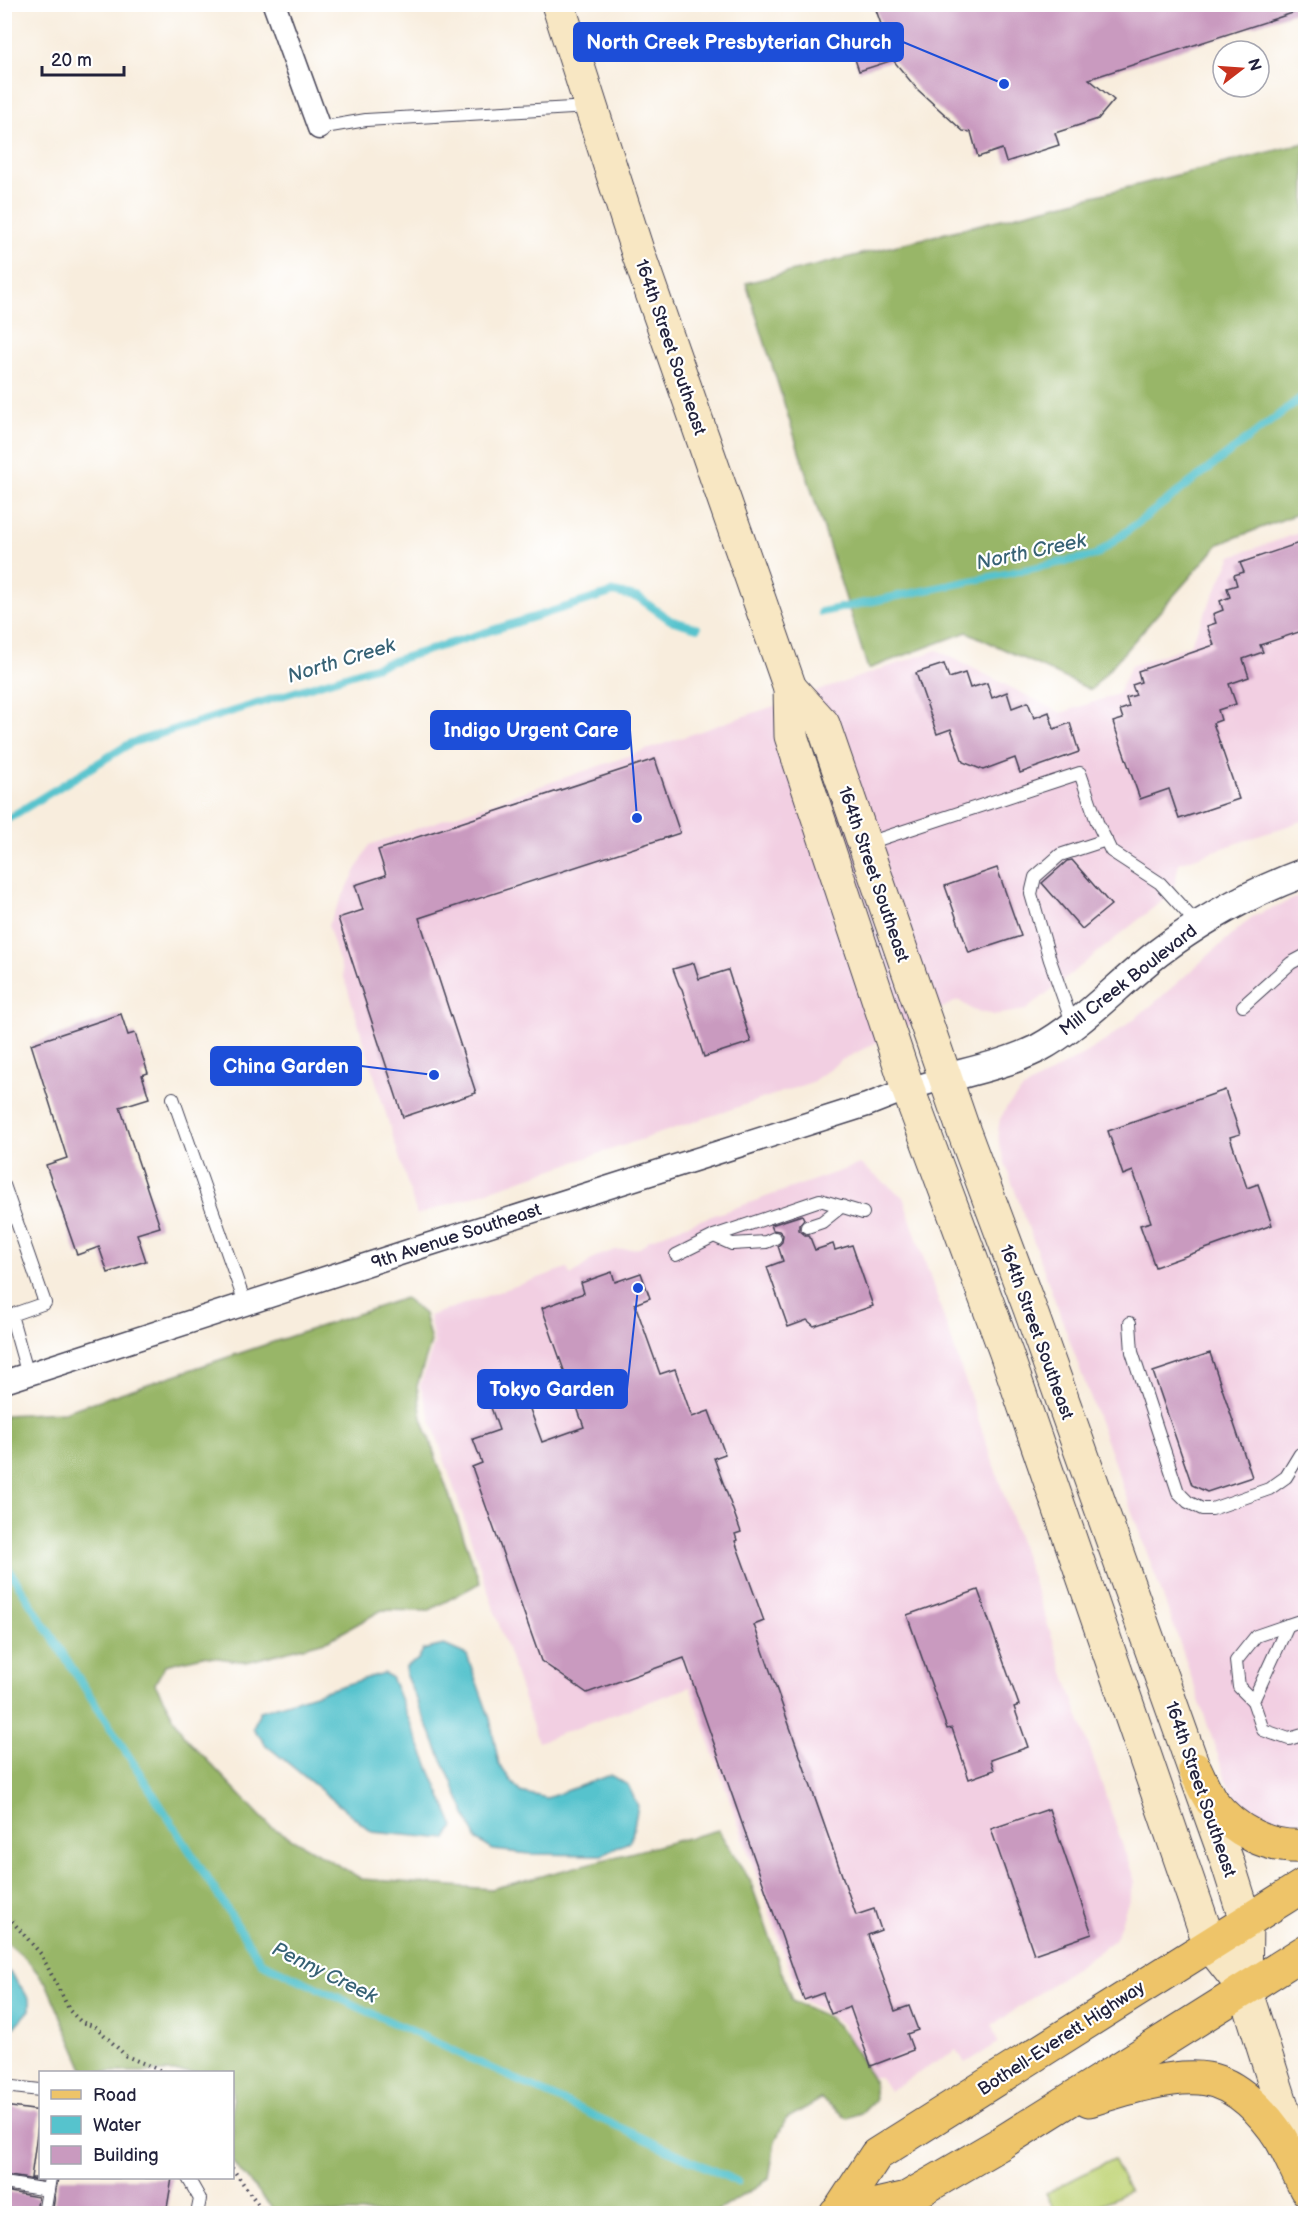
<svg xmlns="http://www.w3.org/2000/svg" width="1310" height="2218" viewBox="0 0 1310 2218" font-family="'Balsamiq Sans',sans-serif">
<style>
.built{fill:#f2cfe2}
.green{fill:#c0d477;stroke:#717b59;stroke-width:1.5}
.forest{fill:#98b668;stroke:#5d6c52;stroke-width:1.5}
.water{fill:#56c3cd;stroke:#3c7284;stroke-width:1.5}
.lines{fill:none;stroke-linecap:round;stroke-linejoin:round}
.stream{stroke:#56c3cd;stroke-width:8}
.building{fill:#c99abf}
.service-casing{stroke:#424053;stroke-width:14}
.minor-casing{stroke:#424053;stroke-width:25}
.tertiary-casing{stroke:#424053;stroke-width:31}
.secondary-casing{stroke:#424053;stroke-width:35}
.primary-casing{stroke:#424053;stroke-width:35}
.path{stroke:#424053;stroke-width:4;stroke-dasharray:1.5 4.5;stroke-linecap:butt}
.service{stroke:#fff;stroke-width:12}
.minor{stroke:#fff;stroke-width:22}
.tertiary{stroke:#fff;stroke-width:28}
.secondary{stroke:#f8e7c3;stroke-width:33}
.primary{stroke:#eec469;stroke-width:33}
.labels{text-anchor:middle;stroke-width:4.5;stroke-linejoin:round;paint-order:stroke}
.street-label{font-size:18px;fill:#22223b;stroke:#fff}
.water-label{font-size:20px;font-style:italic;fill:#376275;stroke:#fff}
.leader{fill:none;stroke:#1d4ed8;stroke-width:2}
.callout-dot{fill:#1d4ed8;stroke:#fff;stroke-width:2}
.callout{fill:#1d4ed8;stroke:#1d4ed8;stroke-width:2}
.callout-label{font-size:20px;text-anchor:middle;font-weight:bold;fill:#fff}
</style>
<rect width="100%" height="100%" fill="#fff"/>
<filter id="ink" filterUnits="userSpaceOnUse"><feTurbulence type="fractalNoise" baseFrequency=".0167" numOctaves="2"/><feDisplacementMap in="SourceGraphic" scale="12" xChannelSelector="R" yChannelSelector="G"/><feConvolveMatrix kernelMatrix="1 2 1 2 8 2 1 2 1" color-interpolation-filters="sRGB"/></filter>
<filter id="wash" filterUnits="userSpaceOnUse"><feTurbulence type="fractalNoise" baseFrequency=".008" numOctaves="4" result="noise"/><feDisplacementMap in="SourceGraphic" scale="24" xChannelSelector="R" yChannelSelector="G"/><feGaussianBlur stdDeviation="1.35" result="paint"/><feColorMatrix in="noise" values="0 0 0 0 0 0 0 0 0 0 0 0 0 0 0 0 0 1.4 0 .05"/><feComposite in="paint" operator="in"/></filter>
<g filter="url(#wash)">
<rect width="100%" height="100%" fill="#f8eddd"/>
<!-- built -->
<g class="built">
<polygon points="1305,531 1305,820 1179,863 1173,892 1026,1010 994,1015 973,1010 958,1000 842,1060 812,1082 417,1215 328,925 369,845 937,650 1061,713 1118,694 1131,666 1190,645 1232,556"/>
<polygon points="1305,894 1305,1828 1300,1829 1286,1828 1253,1816 1240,1805 1228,1785 1178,1638 1007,1169 999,1144 998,1130 1000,1119 1007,1107 1022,1090 1105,1041 1152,1005 1252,917"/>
<polygon points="860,1164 903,1197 1135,1882 1115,1940 992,2026 998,2043 966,2063 956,2050 889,2091 880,2077 870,2077 842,2024 820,2009 800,1999 690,1687 538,1742 420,1386 434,1343 429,1316 567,1268 571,1276 595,1257 615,1250 640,1248 649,1240 686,1225"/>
</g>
<!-- green -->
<polygon class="green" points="1113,2159 1129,2191 1083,2213 1056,2213 1046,2193"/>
<!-- forest -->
<g class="forest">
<polygon points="1305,143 1305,511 1219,544 1091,690 967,632 868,669 746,283"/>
<polygon points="405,1298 424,1314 431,1342 417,1386 422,1418 480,1583 428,1611 382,1610 329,1640 247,1662 203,1656 165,1665 155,1684 184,1736 270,1826 362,1879 491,1889 718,1830 750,1880 792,2001 828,2017 845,2033 873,2080 875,2100 863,2112 848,2118 821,2099 786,2119 775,2141 769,2179 714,2213 274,2213 273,2209 233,2163 232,2072 91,2072 84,2069 46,1983 27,1960 5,1941 5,1415 64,1412"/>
</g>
<!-- water -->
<g class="water">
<polygon points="444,1645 467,1655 490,1719 499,1765 520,1792 547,1798 610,1775 628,1785 638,1806 631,1841 602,1855 530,1854 493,1850 477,1840 406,1676 406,1666 418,1660 423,1650"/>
<polygon points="383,1673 391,1677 454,1827 447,1839 372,1832 266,1745 253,1728 260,1711"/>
<polygon points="5,1966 24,1991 30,2002 30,2010 15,2027 5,2026"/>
</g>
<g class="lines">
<!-- stream -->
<g class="stream">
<polyline points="821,612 1096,555 1306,394"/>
<polyline points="4,821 131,743 614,592 639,598 670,620 697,628"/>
<polyline points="4,1562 261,1962 738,2182"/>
</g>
</g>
<g id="blocks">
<!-- building -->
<g class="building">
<polygon points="874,4 1305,4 1305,9 1089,79 1114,100 1098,119 1055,133 1059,145 1006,162 1002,149 978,157 971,132 963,131 917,89 893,60 859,71 850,44 884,33"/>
<polygon points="1305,541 1305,630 1260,645 1263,652 1243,659 1249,677 1229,684 1236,704 1218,710 1221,720 1213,723 1239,799 1179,819 1169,789 1140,799 1113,722 1123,719 1120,710 1129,707 1126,698 1136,695 1132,685 1141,682 1138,671 1214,645 1207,626 1216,623 1213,614 1223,610 1220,601 1230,597 1227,588 1237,585 1234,575 1244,572 1240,563"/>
<polygon points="944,664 949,678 965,673 970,688 987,683 992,698 1007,692 1012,708 1028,702 1034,718 1049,712 1054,729 1070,723 1079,752 1020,773 1015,758 983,770 963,762 951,729 937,734 916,673"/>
<polygon points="655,759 680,833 419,918 476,1093 403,1117 338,918 363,910 355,885 386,875 378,850"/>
<polygon points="1072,860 1111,905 1082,929 1042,883 1067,861"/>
<polygon points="997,868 1021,936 969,953 945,886"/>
<polygon points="694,963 699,979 728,970 751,1042 704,1057 682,989 679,985 673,969"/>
<polygon points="121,1014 128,1035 135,1033 148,1073 142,1075 149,1098 120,1107 160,1227 137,1234 146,1261 108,1273 99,1247 77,1255 46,1165 67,1158 31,1044"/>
<polygon points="1225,1090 1240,1134 1230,1137 1247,1188 1258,1184 1272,1225 1155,1267 1140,1225 1151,1222 1133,1171 1123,1175 1108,1131"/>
<polygon points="802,1215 804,1219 799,1225 799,1230 805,1235 809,1235 815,1250 833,1244 835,1250 852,1245 873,1306 814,1326 807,1320 788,1327 767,1267 783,1261 778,1246 782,1242 783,1235 779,1231 773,1230 771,1225"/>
<polygon points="612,1272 615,1282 641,1273 650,1298 635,1304 660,1374 675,1369 692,1417 709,1411 725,1454 714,1458 741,1532 735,1534 737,1540 735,1541 764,1621 754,1625 856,1915 874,1909 881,1930 868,1935 895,2011 909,2006 918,2030 907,2034 913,2050 871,2066 850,2007 831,2014 823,1993 804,2000 684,1658 587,1693 541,1661 472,1467 482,1463 473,1439 499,1430 489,1402 523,1390 542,1442 584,1427 542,1308 584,1293 581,1283"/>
<polygon points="1210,1353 1252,1477 1207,1492 1192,1485 1153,1372"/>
<polygon points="978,1590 1019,1705 1014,1707 1028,1747 991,1760 994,1770 969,1779 952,1728 947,1729 907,1615"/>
<polygon points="1049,1809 1092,1934 1034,1954 991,1829"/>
<polygon points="4,2106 40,2111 31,2178 42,2178 41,2181 4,2175"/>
<polygon points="58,2178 172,2178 166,2214 52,2214"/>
<polygon points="4,2191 38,2197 36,2214 4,2214"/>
</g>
</g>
</g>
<g filter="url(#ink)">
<use href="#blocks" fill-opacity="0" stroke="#424053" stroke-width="1.5"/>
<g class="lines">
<!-- service casing -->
<g class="service-casing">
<g id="service">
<polyline points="319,128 366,120 589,107"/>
<polyline points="865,844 1080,773 1097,822 1111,851 1160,883 1198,925"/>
<polyline points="1243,1006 1291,963 1306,955"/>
<polyline points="1073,1025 1050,960 1031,894 1035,877 1060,855 1106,840"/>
<polyline points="173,1098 245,1303"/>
<polyline points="4,1185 45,1303 11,1315 28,1375"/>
<polyline points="807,1227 822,1222 842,1206"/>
<polyline points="714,1236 732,1244 766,1242 775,1238"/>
<polyline points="676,1255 714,1236 820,1200 863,1213"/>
<polyline points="1130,1323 1132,1352 1178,1492 1188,1502 1202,1509 1212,1509 1269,1489 1286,1477 1300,1454"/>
<polyline points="1306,1619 1288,1625 1253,1701 1263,1730 1289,1739 1306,1734"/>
<polyline points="1253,1701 1239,1687 1236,1661 1256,1636 1288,1625"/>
<polyline points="4,2086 40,2090"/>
<polyline points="188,2178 200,2199 197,2214"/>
<polyline points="4,2183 48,2190"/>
<polyline points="44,2214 50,2178"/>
</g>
</g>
<!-- minor casing -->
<g class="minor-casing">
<g id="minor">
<polyline points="274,4 319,128"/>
<polyline points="4,1382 424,1246 867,1105 908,1089 946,1078"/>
</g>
</g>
<!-- tertiary casing -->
<g class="tertiary-casing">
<path id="tertiary" d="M946 1078C976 1070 1008 1063 1037 1049 1082 1025 1118 984 1158 953 1204 918 1252 892 1306 872"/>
</g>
<!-- secondary casing -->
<g class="secondary-casing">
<g id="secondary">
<polyline points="558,4 638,253 790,688 791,736 908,1089 1006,1353 1210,1945 1245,1989 1298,2157"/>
<polyline points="790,688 823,724 964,1132 1030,1309 1228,1864 1246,1921 1245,1989"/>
</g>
</g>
<!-- primary casing -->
<g class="primary-casing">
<g id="primary">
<path d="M1195 1769C1200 1779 1205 1792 1212 1802 1235 1831 1268 1849 1306 1846"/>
<path d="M1089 2100C1121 2090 1174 2073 1207 2079 1237 2084 1265 2114 1281 2139 1290 2155 1297 2172 1306 2189"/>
<polyline points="838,2213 876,2155 1306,1884"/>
<polyline points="836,2214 907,2198 998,2145 1306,1951"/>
</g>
</g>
<!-- path -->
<g class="path">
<polyline points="4,1912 41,1954 70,2011 81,2022 96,2027 126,2056 164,2072"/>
<polyline points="232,2168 265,2214"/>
</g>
<!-- service -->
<use href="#service" class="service"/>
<!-- minor -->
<use href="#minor" class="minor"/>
<!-- tertiary -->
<use href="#tertiary" class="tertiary"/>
<!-- secondary -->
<use href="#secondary" class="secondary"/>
<!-- primary -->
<use href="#primary" class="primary"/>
</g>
</g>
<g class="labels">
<!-- street labels -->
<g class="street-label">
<text transform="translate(671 347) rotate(71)" y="6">164th Street Southeast</text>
<text transform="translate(874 874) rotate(71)" y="6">164th Street Southeast</text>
<text transform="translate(1128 980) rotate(-38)" y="6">Mill Creek Boulevard</text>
<text transform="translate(456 1236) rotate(-18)" y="6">9th Avenue Southeast</text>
<text transform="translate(1037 1332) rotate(70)" y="6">164th Street Southeast</text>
<text transform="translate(1201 1789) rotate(71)" y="6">164th Street Southeast</text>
<text transform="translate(1061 2038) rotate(-33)" y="6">Bothell-Everett Highway</text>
</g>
<!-- water labels -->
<g class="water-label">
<text transform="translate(1031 551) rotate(-12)" y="7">North Creek</text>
<text transform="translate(341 660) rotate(-17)" y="7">North Creek</text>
<text transform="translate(325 1972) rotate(26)" y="7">Penny Creek</text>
</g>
</g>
<!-- callouts -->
<path class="leader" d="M1004 84L903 42M637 818L630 730M434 1075L361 1066M638 1288L627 1389"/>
<g class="callout-dot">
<circle cx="1004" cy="84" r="6"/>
<circle cx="637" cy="818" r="6"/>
<circle cx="434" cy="1075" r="6"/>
<circle cx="638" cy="1288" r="6"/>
</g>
<g class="callout">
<rect x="574" y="23" width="329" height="38" rx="6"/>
<rect x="431" y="711" width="199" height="38" rx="6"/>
<rect x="211" y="1047" width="150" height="38" rx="6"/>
<rect x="478" y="1370" width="149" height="38" rx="6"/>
</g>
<g class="callout-label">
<text x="739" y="49">North Creek Presbyterian Church</text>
<text x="531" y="737">Indigo Urgent Care</text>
<text x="286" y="1073">China Garden</text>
<text x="552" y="1396">Tokyo Garden</text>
</g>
<!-- margin -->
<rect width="1310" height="2218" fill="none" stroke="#fff" stroke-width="24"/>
<!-- legend -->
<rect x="39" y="2071" width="195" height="108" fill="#ffffff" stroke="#a7a7b1" stroke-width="1.5"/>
<rect x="51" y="2090" width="30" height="9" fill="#eec469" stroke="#a7a7b1" stroke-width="1.5"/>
<text x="93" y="2101" font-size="18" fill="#22223b">Road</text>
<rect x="51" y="2116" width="30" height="18" fill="#56c3cd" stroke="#a7a7b1" stroke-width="1.5"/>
<text x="93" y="2131" font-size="18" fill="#22223b">Water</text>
<rect x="51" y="2146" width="30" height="18" fill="#c99abf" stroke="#a7a7b1" stroke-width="1.5"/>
<text x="93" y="2161" font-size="18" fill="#22223b">Building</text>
<!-- north arrow -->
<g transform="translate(1241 69) rotate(73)"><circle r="28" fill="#ffffff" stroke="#a7a7b1" stroke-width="1.5"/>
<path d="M0-4.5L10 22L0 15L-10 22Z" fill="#c8321e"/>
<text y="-9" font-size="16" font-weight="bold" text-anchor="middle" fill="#22223b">N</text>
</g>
<!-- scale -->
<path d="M42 66v9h82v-9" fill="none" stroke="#22223b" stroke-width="3"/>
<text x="51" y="66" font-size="18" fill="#22223b" stroke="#ffffff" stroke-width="4.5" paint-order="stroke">20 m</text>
</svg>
